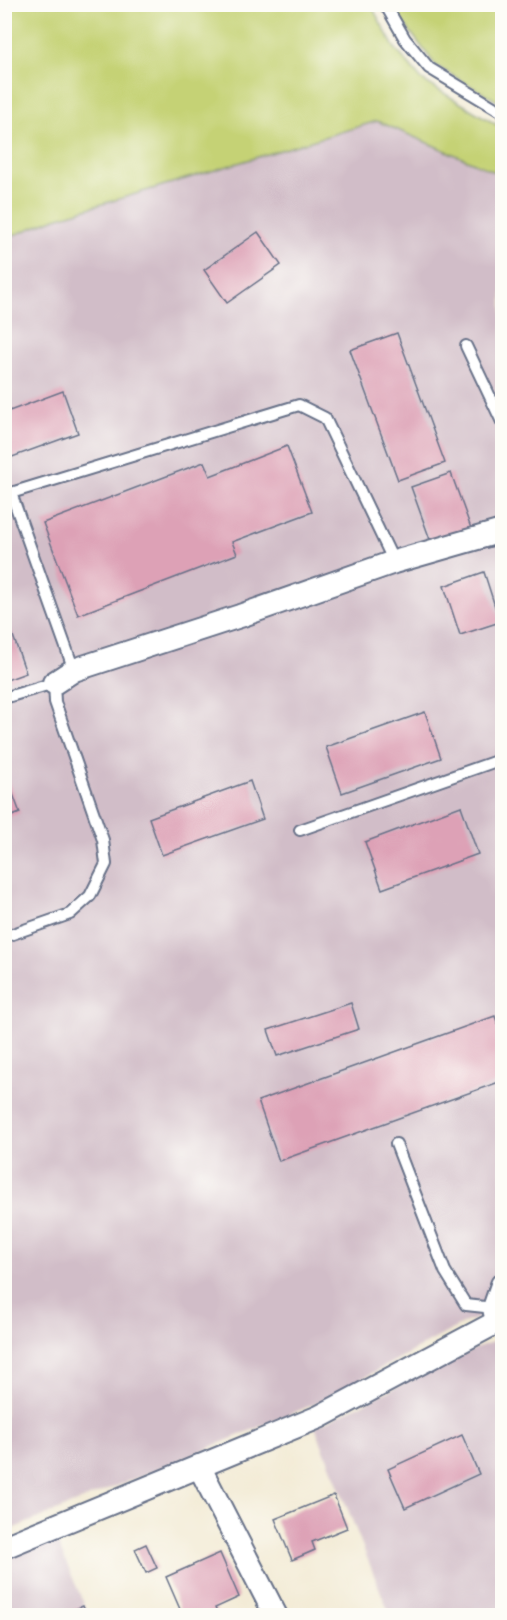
<svg xmlns="http://www.w3.org/2000/svg" width="507" height="1620" viewBox="0 0 507 1620" font-family="Caveat,sans-serif">
<style>
.industrial{fill:#d1bdc8}
.green{fill:#c5d274;stroke:#708069;stroke-width:1.5}
.building{fill:#dda1b6}
.lines{fill:none;stroke-linecap:round;stroke-linejoin:round}
.service-casing{stroke:#677188;stroke-width:14}
.minor-casing{stroke:#677188;stroke-width:26}
.service{stroke:#fff;stroke-width:10}
.minor{stroke:#fff;stroke-width:22}
</style>
<rect width="100%" height="100%" fill="#fdfcf7"/>
<filter id="ink" filterUnits="userSpaceOnUse"><feTurbulence type="fractalNoise" baseFrequency=".0167" numOctaves="2"/><feDisplacementMap in="SourceGraphic" scale="12" xChannelSelector="R" yChannelSelector="G"/><feConvolveMatrix kernelMatrix="1 2 1 2 8 2 1 2 1" color-interpolation-filters="sRGB"/></filter>
<filter id="wash" filterUnits="userSpaceOnUse"><feTurbulence type="fractalNoise" baseFrequency=".008" numOctaves="4" result="noise"/><feDisplacementMap in="SourceGraphic" scale="24" xChannelSelector="R" yChannelSelector="G"/><feGaussianBlur stdDeviation="1.35" result="paint"/><feColorMatrix in="noise" values="0 0 0 0 0 0 0 0 0 0 0 0 0 0 0 0 0 1.4 0 .05"/><feComposite in="paint" operator="in"/></filter>
<g filter="url(#wash)">
<rect width="100%" height="100%" fill="#f3ebd5"/>
<!-- industrial -->
<g class="industrial">
<polygon points="377,121 502,175 502,1310 466,1322 317,1403 5,1532 5,239 56,218"/>
<polygon points="502,1339 502,1615 390,1615 315,1427 483,1345"/>
<polygon points="54,1535 89,1615 5,1616 5,1556"/>
</g>
<!-- green -->
<g class="green">
<polygon points="5,4 371,5 394,47 422,80 502,128 502,175 377,121 56,218 5,239"/>
<polygon points="390,5 502,5 502,104 436,66"/>
</g>
<g id="blocks">
<!-- building -->
<g class="building">
<polygon points="258,232 281,265 227,303 204,270"/>
<polygon points="397,333 445,463 398,480 350,350"/>
<polygon points="63,391 78,433 4,460 4,413"/>
<polygon points="287,446 312,512 232,542 237,554 78,615 43,523 204,462 210,476"/>
<polygon points="451,473 472,531 432,545 411,487"/>
<polygon points="484,572 500,622 460,635 444,586"/>
<polygon points="11,630 26,673 4,681 4,632"/>
<polygon points="425,712 441,758 342,793 326,747"/>
<polygon points="4,770 20,813 4,819"/>
<polygon points="250,781 263,819 162,855 149,818"/>
<polygon points="461,806 478,854 382,889 365,842"/>
<polygon points="351,1003 359,1029 277,1056 268,1030"/>
<polygon points="495,1016 502,1036 502,1081 279,1161 258,1101"/>
<polygon points="462,1435 479,1474 405,1508 388,1469"/>
<polygon points="334,1495 347,1528 312,1542 315,1550 292,1560 275,1519"/>
<polygon points="146,1544 157,1568 146,1573 135,1549"/>
<polygon points="220,1553 239,1597 215,1608 218,1614 215,1616 183,1616 166,1577"/>
<polygon points="83,1606 87,1616 59,1616 59,1615"/>
</g>
</g>
</g>
<g filter="url(#ink)">
<use href="#blocks" fill-opacity="0" stroke="#677188" stroke-width="1.5"/>
<g class="lines">
<!-- service casing -->
<g class="service-casing">
<g id="service">
<polyline points="385,4 405,39 429,68 502,112"/>
<polyline points="466,346 502,422"/>
<polyline points="74,670 11,493 299,405 325,418 394,562"/>
<polyline points="4,698 54,683 55,702 103,840 106,864 90,896 70,914 4,937"/>
<polyline points="300,830 502,759"/>
<polyline points="396,1144 445,1271 466,1305 494,1308 497,1307"/>
</g>
</g>
<!-- minor casing -->
<g class="minor-casing">
<g id="minor">
<polyline points="54,683 74,670 240,616 394,562 502,531"/>
<polyline points="497,1322 494,1308 502,1285"/>
<polyline points="199,1466 276,1616"/>
<polyline points="4,1547 319,1417 497,1322 502,1321"/>
</g>
</g>
<!-- service -->
<use href="#service" class="service"/>
<!-- minor -->
<use href="#minor" class="minor"/>
</g>
</g>
<!-- margin -->
<rect width="507" height="1620" fill="none" stroke="#fdfcf7" stroke-width="24"/>
</svg>
